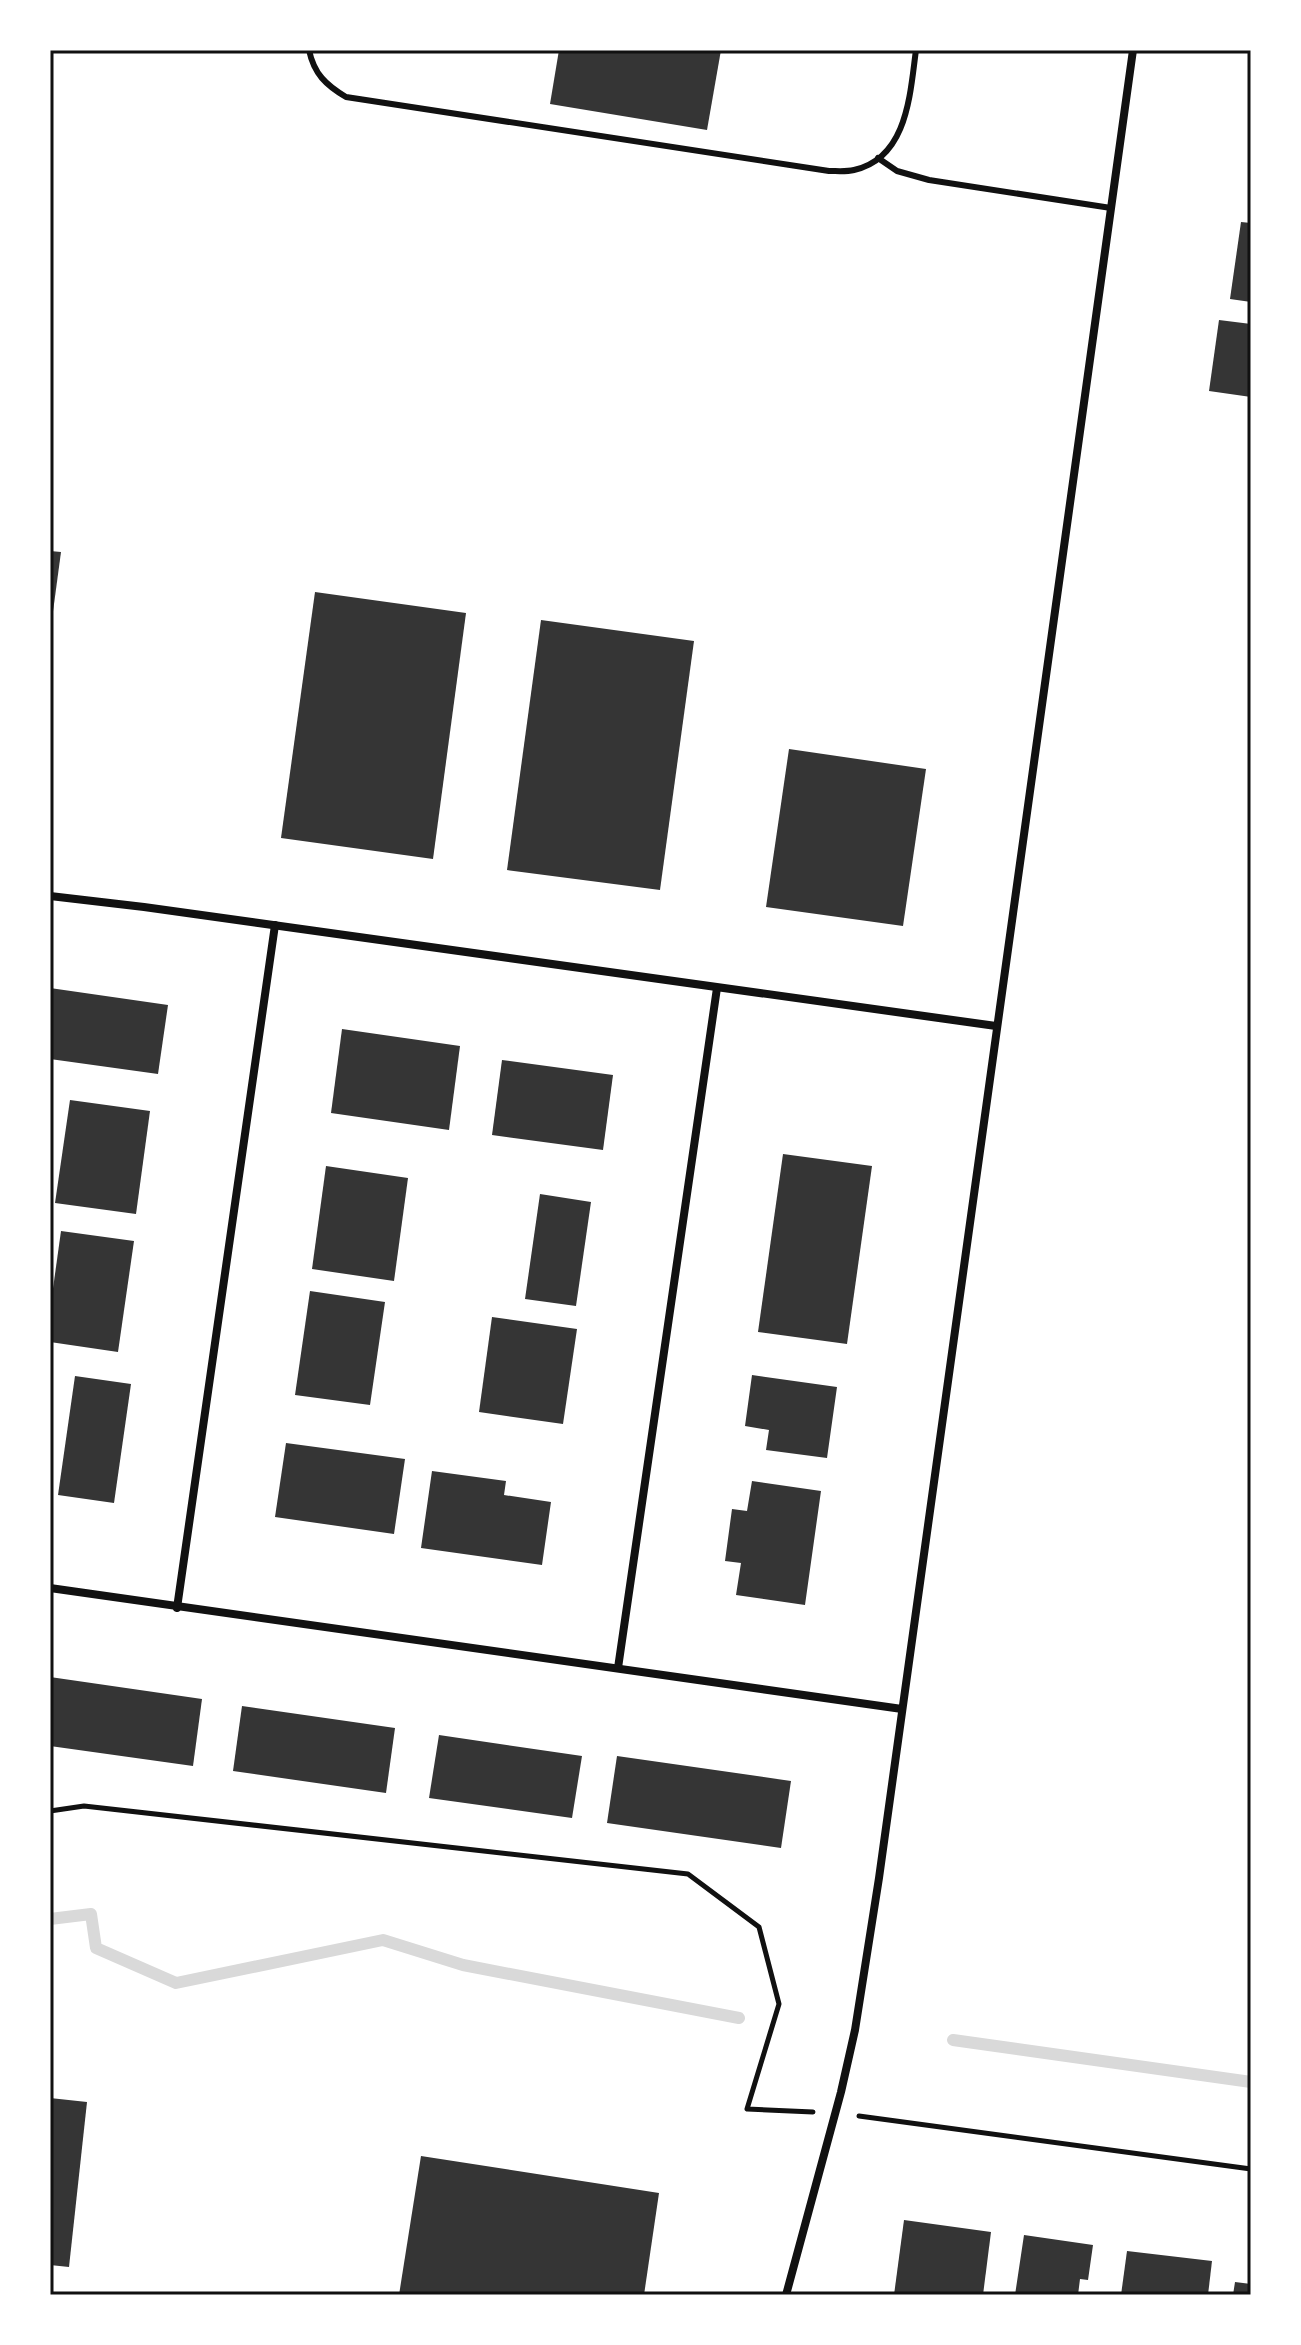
<svg xmlns="http://www.w3.org/2000/svg" width="1301" height="2345" viewBox="0 0 1301 2345" font-family="Rubik,sans-serif">
<style>
.lines{fill:none;stroke-linecap:round;stroke-linejoin:round}
.stream{stroke:#d9d9d9;stroke-width:12}
.building{fill:#353535}
.path{stroke:#111;stroke-width:5}
.service{stroke:#111;stroke-width:6}
.minor{stroke:#111;stroke-width:8}
.neatline{fill:none;stroke:#111;stroke-width:3}
</style>
<rect width="100%" height="100%" fill="#fff"/>
<g class="lines">
<!-- stream -->
<g class="stream">
<polyline points="50,1919 91,1914 96,1948 176,1983 383,1940 463,1965 739,2018"/>
<polyline points="953,2040 1251,2082"/>
</g>
</g>
<!-- building -->
<g class="building">
<polygon points="559,50 721,50 707,130 550,104"/>
<polygon points="1241,222 1251,223 1251,302 1230,299"/>
<polygon points="1219,320 1251,324 1251,397 1209,391"/>
<polygon points="50,551 61,552 52,619 50,619"/>
<polygon points="315,592 466,613 433,859 281,838"/>
<polygon points="541,620 694,641 660,890 507,870"/>
<polygon points="789,749 926,769 903,926 766,907"/>
<polygon points="50,988 168,1005 158,1074 50,1059"/>
<polygon points="342,1029 460,1046 449,1130 331,1113"/>
<polygon points="502,1060 613,1075 603,1150 492,1135"/>
<polygon points="70,1100 150,1111 136,1214 55,1203"/>
<polygon points="783,1154 872,1166 847,1344 758,1332"/>
<polygon points="326,1166 408,1178 394,1281 312,1269"/>
<polygon points="540,1194 591,1202 576,1306 525,1299"/>
<polygon points="61,1231 134,1241 118,1352 50,1342 50,1310"/>
<polygon points="310,1291 385,1302 370,1405 295,1395"/>
<polygon points="492,1317 577,1329 563,1424 479,1412"/>
<polygon points="752,1375 837,1387 827,1458 766,1450 769,1430 745,1426"/>
<polygon points="75,1376 131,1384 114,1503 58,1495"/>
<polygon points="286,1443 405,1459 394,1534 275,1517"/>
<polygon points="432,1471 506,1481 504,1495 551,1502 542,1565 421,1548"/>
<polygon points="752,1481 821,1491 805,1605 736,1595 741,1563 725,1561 732,1509 747,1511"/>
<polygon points="50,1677 202,1699 193,1766 50,1746"/>
<polygon points="242,1706 395,1728 386,1793 233,1771"/>
<polygon points="439,1735 582,1756 572,1818 429,1798"/>
<polygon points="617,1756 791,1781 781,1848 607,1823"/>
<polygon points="50,2098 87,2102 69,2267 50,2265"/>
<polygon points="421,2156 659,2193 644,2295 399,2295"/>
<polygon points="904,2220 991,2232 983,2295 894,2295"/>
<polygon points="1024,2235 1093,2245 1088,2280 1080,2279 1078,2295 1015,2295"/>
<polygon points="1127,2251 1212,2261 1208,2295 1121,2295"/>
<polygon points="1235,2282 1251,2284 1251,2295 1233,2295"/>
</g>
<g class="lines">
<!-- path -->
<g class="path">
<polyline points="50,1811 84,1806 688,1874 759,1927 779,2004 747,2109 813,2112"/>
<polyline points="859,2116 1251,2169"/>
</g>
<!-- service -->
<g class="service">
<path d="M309 50C314 74 326 85 346 97L829 171C837 171 846 172 854 170 908 158 910 93 916 50"/>
<polyline points="878,158 897,171 929,180 1111,208"/>
</g>
<!-- minor -->
<g class="minor">
<polyline points="50,896 144,907 996,1026"/>
<polyline points="50,1588 902,1709"/>
<polyline points="177,1608 275,925"/>
<polyline points="618,1668 717,988"/>
<polyline points="786,2295 841,2092 855,2030 879,1878 1133,50"/>
</g>
</g>
<!-- border -->
<rect width="1301" height="2345" fill="none" stroke="#ffffff" stroke-width="104"/>
<rect x="52" y="52" width="1197" height="2241" class="neatline"/>
</svg>
